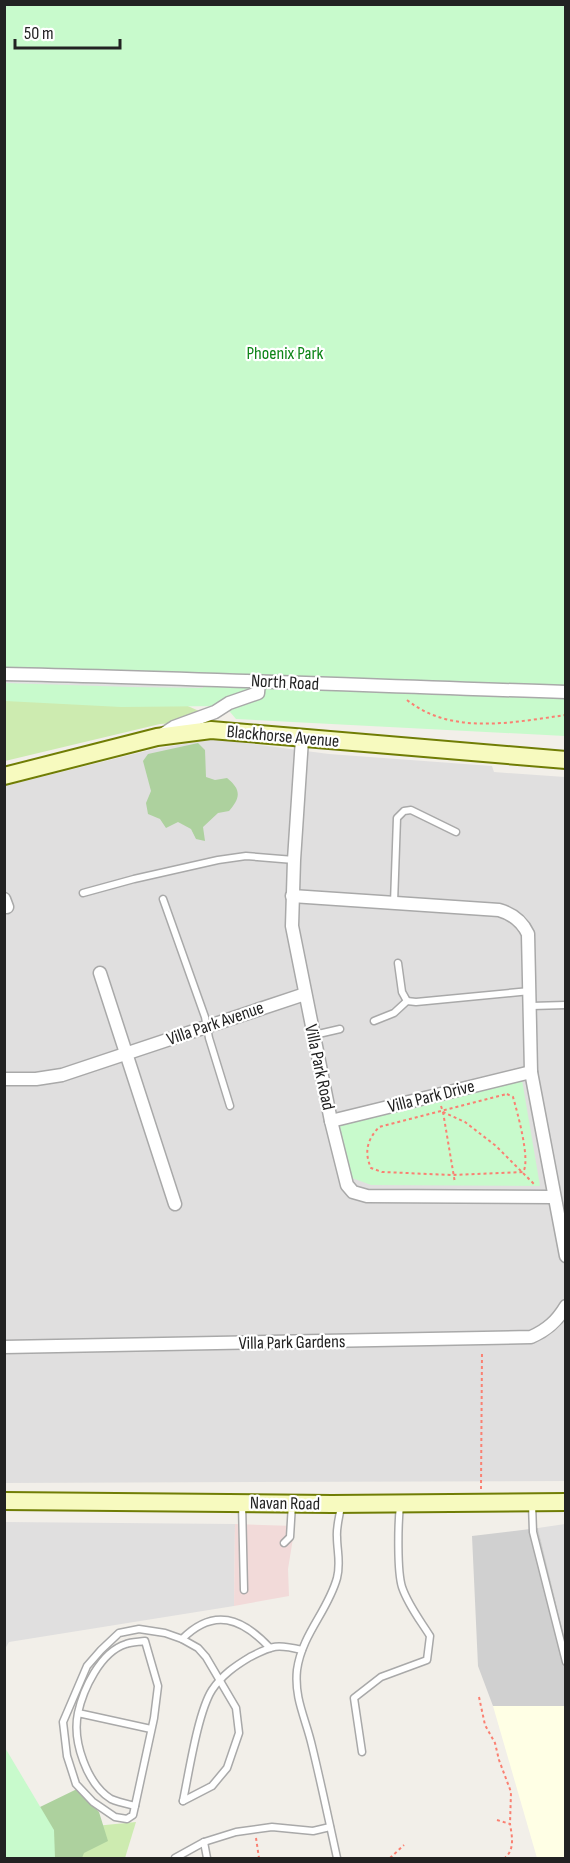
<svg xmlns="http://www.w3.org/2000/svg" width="570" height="1863" viewBox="0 0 570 1863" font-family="'Sofia Sans Condensed',sans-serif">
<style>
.residential{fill:#e0dfdf}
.commercial{fill:#f2dad9}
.education{fill:#ffffe5}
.religious{fill:#d0d0d0}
.grass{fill:#cdebb0}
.forest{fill:#add19e}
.park{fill:#c8facc}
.parking{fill:#e2e2e2}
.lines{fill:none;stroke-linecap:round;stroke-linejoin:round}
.lane-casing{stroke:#a9a9a9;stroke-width:9}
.street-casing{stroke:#a9a9a9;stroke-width:15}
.secondary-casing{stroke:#707d05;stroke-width:20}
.path{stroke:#fa8072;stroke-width:2;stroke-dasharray:3 3;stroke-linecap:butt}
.lane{stroke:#fff;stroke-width:6}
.street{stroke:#fff;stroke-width:12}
.secondary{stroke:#f7fabf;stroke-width:16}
.labels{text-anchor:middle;stroke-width:4.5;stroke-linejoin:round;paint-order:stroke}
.park-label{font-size:18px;fill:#0c8416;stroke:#fff}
.street-label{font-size:18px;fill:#222;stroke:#fff}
</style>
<rect width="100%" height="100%" fill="#f2efe9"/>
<!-- residential -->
<g class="residential">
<polygon points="215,739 329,754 492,766 494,772 565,777 565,1481 5,1483 5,786 154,749"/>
<polygon points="5,1522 235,1524 234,1606 9,1642 5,1649"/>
<polygon points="565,1524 565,1635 564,1635 538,1528"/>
</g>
<!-- commercial -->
<polygon class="commercial" points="235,1524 295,1526 288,1569 289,1596 234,1606"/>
<!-- education -->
<polygon class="education" points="493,1706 565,1706 565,1858 537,1858"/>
<!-- religious -->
<polygon class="religious" points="538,1528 564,1635 565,1635 565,1706 493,1706 478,1666 472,1536"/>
<!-- grass -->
<g class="grass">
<polygon points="5,693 172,699 199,711 189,722 160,724 5,761"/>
<polygon points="136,1822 125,1858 55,1858 54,1830"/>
</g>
<!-- forest -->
<g class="forest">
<path d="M198 743 205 750 206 777 215 780 227 778C242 790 240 798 229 811L218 813 203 827 205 841 196 839 191 829 178 822 166 828 160 819 148 814 146 803 151 791 143 761 148 754Z"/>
<polygon points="77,1789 99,1812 108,1841 84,1853 82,1858 5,1858 5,1824"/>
</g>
<!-- park -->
<g class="park">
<polygon points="4,5 565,5 565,736 236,719 225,706 121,707 5,701"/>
<polygon points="522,1080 540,1186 371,1185 352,1178 339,1123"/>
<polygon points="4,1746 54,1830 55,1858 5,1858"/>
</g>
<!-- parking -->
<polygon class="parking" points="5,674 204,678 203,688 131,687 5,683"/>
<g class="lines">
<!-- lane casing -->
<g class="lane-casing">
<g id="lane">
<polyline points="83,893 134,879 218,860 246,856 294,860"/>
<polyline points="163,899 205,1017 209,1038 230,1106"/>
<polyline points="394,903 397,818 404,811 411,810 456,832"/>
<polyline points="398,963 402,992 407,1001"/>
<polyline points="531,1006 566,1005"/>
<polyline points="374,1021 394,1013 407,1001 416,1002 530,991"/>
<polyline points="314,1035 340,1029"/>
<polyline points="242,1503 244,1590"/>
<polyline points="532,1504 533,1532 566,1662"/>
<polyline points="284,1543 290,1537 292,1504"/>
<path d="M182 1639C214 1607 242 1618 270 1648"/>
<path d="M78 1713C72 1741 87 1784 111 1799 118 1802 127 1804 135 1806L154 1718 158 1686 145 1641C139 1642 131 1642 126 1644 100 1652 83 1690 78 1713L151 1729"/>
<path d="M362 1752 354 1698 381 1677 427 1660 430 1636C420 1620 408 1605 402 1587 397 1571 398 1523 400 1506"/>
<path d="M183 1801C189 1772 198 1712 212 1690 222 1675 235 1666 250 1657 273 1645 277 1644 302 1650"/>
<polyline points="135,1806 133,1815 127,1819 115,1817 93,1802 76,1784 67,1756 63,1722 87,1666 101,1650 119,1633 139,1629 165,1633 182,1639 198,1648 206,1657 236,1708 239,1733 227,1768 212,1786 183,1801"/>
<polyline points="204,1842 207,1858"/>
<polyline points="175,1858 204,1842 236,1832 272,1827 313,1831 330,1827"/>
<path d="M337 1858C329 1821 321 1783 312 1746 306 1719 294 1699 297 1670 302 1634 328 1611 337 1578 341 1563 337 1551 337 1537 336 1527 340 1515 341 1505"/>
</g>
</g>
<!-- street casing -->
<g class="street-casing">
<g id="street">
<path d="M4 674C192 678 378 686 566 692"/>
<polyline points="163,734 174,727 215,712 229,703 258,693 259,681"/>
<polyline points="302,739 294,860 292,926 331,1121 347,1185 353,1192 367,1196 553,1197"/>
<path d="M292 896 499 910C513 914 522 921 528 934L531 1072 566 1256"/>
<polyline points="4,899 7,907"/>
<polyline points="100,973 175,1204"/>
<polyline points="4,1079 36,1079 62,1075 305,994"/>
<polyline points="331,1121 531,1072"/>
<path d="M4 1347 531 1337C547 1330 557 1321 566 1306"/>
</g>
</g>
<!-- secondary casing -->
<g class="secondary-casing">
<g id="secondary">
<polyline points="4,776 157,737 211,730 566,760"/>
<polyline points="4,1501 332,1504 566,1502"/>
</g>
</g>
<!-- path -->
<g class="path">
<path d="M407 700C452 736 514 722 566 715"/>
<path d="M507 1094 513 1097C517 1111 531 1161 523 1172L453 1175 382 1172 371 1168C364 1152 367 1140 379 1127Z"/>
<polyline points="441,1106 443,1112 465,1122 496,1146 534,1184"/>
<polyline points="443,1112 455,1183"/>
<polyline points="481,1489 482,1351"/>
<polyline points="479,1697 485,1725 495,1743 499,1760 511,1792 510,1824"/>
<path d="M497 1820 510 1824C512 1836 515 1849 505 1858"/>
<polyline points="256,1838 259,1858"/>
<polyline points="390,1858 404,1845"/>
</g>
<!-- lane -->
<use href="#lane" class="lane"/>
<!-- street -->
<use href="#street" class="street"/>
<!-- secondary -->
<use href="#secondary" class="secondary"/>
</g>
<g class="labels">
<!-- park labels -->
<g class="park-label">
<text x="285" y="359">Phoenix Park</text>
</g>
<!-- street labels -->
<g class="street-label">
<text transform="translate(285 682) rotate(3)" y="6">North Road</text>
<text transform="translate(283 736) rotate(5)" y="6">Blackhorse Avenue</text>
<text transform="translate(215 1023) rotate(-19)" y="6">Villa Park Avenue</text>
<text transform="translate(320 1067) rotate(78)" y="6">Villa Park Road</text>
<text transform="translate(431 1096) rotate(-14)" y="6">Villa Park Drive</text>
<text transform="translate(292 1342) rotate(-1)" y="6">Villa Park Gardens</text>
<text transform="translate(285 1503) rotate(1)" y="6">Navan Road</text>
</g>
</g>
<!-- border -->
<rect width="570" height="1863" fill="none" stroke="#222222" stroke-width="12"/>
<!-- scale -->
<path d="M15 39v9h105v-9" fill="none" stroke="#222222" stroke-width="3"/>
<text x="24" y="39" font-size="18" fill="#222222" stroke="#ffffff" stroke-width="4.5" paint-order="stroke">50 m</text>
</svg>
